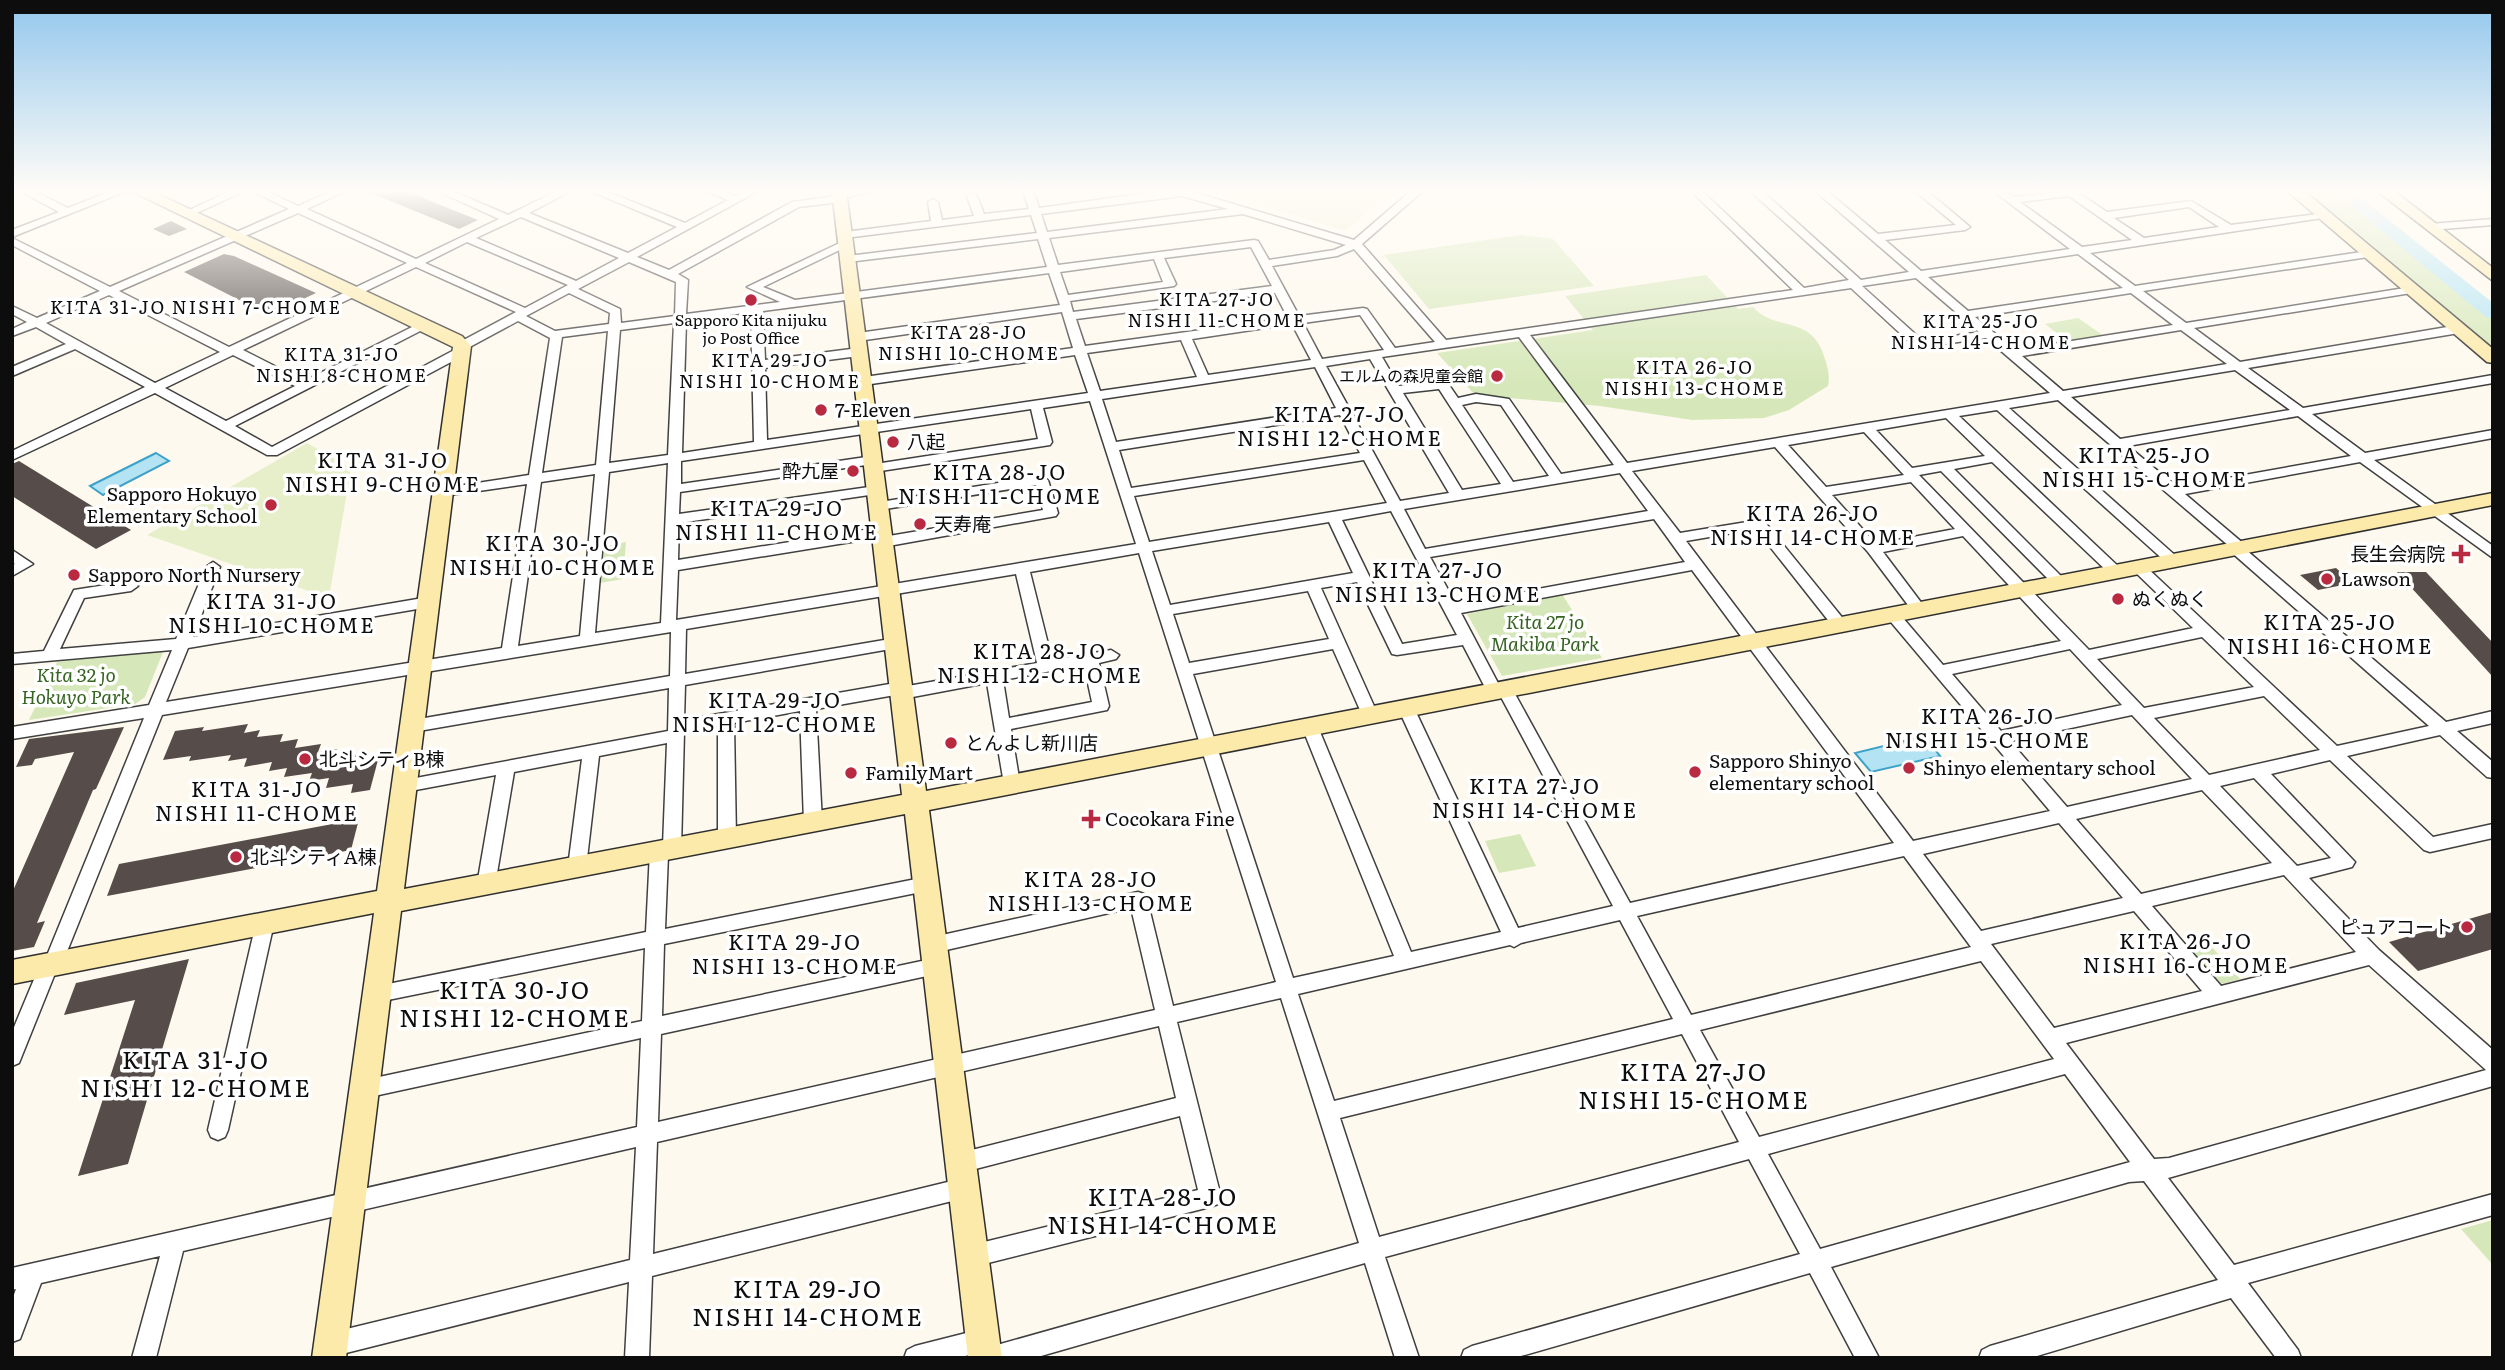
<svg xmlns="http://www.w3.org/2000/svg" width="2505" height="1370" viewBox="0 0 2505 1370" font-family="Literata,'Noto Sans JP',serif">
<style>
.green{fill:#d6e8b9}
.pitch{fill:#e7efca}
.water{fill:#b4e4f4;stroke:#3ea1c9;stroke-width:2}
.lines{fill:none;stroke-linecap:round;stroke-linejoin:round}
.river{fill:#b4e4f4;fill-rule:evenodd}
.building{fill:#564d4a}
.street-casing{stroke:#404040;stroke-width:3}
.secondary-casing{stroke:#2f2f2f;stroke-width:3}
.street{fill:#fff;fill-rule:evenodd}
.secondary{fill:#fceaab;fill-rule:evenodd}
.poi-dot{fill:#b92a41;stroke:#fff;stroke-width:2.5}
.labels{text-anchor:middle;stroke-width:7;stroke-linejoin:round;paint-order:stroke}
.far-poi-label{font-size:16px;fill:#0d0d0d;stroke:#fff}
.far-neighbourhood-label{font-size:18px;letter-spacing:2px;fill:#0d0d0d;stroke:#fff}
.poi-label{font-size:19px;fill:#0d0d0d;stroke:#fff;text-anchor:start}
.park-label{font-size:19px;font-style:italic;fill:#356320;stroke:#fff}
.neighbourhood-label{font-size:21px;letter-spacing:2px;fill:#0d0d0d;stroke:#fff}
.near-neighbourhood-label{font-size:24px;letter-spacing:2px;fill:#0d0d0d;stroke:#fff}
</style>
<rect width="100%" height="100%" fill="#fef9ee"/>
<!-- green -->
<g class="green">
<polygon points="2302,190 2334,190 2493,317 2493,347"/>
<polygon points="1521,235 1553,239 1594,286 1429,309 1384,255"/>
<path d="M1706 275 1738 309 1753 307C1776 333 1812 313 1825 359 1828 368 1830 376 1828 386L1789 410 1764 418 1692 420 1600 406 1475 395 1437 353 1593 330 1565 296Z"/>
<polygon points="2078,318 2104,336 2068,342 2045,324"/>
<polygon points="626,542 623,579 600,583 605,546"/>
<polygon points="1562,594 1602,658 1502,676 1467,614"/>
<polygon points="159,650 163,652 145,697 135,704 29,720 57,662"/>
<polygon points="1520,834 1536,866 1499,873 1485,841"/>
<polygon points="2210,946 2211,946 2240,979 2221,984 2191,951"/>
<polygon points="2493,1220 2493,1265 2461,1229"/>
</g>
<!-- pitch -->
<g class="pitch">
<polygon points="1211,190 1393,190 1345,231"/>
<polygon points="307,443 351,468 329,598 147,535"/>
</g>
<!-- water -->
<g class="water">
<polygon points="156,453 169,461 103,495 90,486"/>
<polygon points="1924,736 1940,756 1871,772 1855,753"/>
</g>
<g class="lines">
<!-- river -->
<polygon class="river" points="2332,190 2351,190 2493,303 2493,319 2486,317"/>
</g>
<!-- building -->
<g class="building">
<polygon points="405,190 438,204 478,220 459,229 366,191"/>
<polygon points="171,221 187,229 169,236 153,229"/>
<polygon points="224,254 234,256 316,293 269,315 184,272"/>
<polygon points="19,461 131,530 96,549 12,496 12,464"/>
<polygon points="2336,568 2353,583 2318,590 2300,575"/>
<polygon points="2397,572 2426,572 2493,643 2493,677"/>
<polygon points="248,724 244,733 260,730 257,737 283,734 280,742 298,739 295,748 321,744 318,752 337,749 334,759 365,754 363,762 378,760 370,790 351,793 353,784 326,788 329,778 309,781 312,773 284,777 287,768 269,771 272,762 244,767 247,758 228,761 231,755 189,761 191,756 163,760 175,731 204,727 202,731"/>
<polygon points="124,727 96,789 93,790 37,923 45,921 34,947 12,951 12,893 74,752 35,759 32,765 16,767 29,739"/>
<polygon points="359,819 351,850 107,896 119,864"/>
<polygon points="2493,912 2493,949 2418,971 2389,942"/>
<polygon points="189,959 128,1164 78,1176 135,1000 64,1015 76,983"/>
</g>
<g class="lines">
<!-- street casing -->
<g class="street-casing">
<g id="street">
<polygon points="18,190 32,190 68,208 114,190 129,190 12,237 12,230 59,212"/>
<polygon points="232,190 247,190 190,216 181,214"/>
<path d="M250 190H264L298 206 333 190H348L307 209 416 259 499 219 435 190H450L508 215 559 190H573L529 213 628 253 677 227 588 190H603L685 223 728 200 704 190H720L735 196 746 190H760L637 257 669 270 792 202 836 196V193L880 190 844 198V201L840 202 799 207 678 274 688 280 686 314 780 302 747 287 846 240 850 241V245L763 287 795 300 1047 267 1038 239 848 262 842 259 848 256 1037 233 1031 215 845 238 840 235 845 232 931 221 928 202 933 199 938 202 942 220 974 216 967 196 972 193 977 196 984 214 1029 209 1023 190H1033L1039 208 1169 190H1186L1354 240 1412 190H1424L1362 244 1446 340 1793 290 1690 190H1701L1804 288 1849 280 1749 190H1761L1861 280 1909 272 1814 190H1826L1878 234 1956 225 1914 190H1926L1970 227 1965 230 1885 240 1921 271 2070 249 1992 190H2004L2013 197 2080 190V194L2107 212 2191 201 2231 225 2326 213V217L2322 218 2090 253 2135 286 2368 251 2373 254 2368 257 2143 291 2186 323 2411 287 2417 290 2411 293 2194 328 2240 362 2459 325 2465 329 2459 333 2248 368 2303 408 2493 375V383L2312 414 2365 453 2493 430V438L2374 460 2493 546V558L2360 462 2185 494 2244 544 2245 549 2446 722 2493 711V723L2457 731 2493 762V778L2487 777 2440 735 2347 756 2433 837 2493 824V838L2430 852 2424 850 2330 760 2271 774 2355 862 2352 867 2309 878 2379 950 2493 1050V1086L2168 1178 2234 1265 2493 1194V1215L2248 1283 2298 1350 2301 1358H2276L2231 1298 2030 1358H1979L1982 1350 1990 1346 2218 1280 2144 1181 2129 1182 1831 1267 1879 1358H1855L1810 1273 1514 1358H1461L1464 1350 1472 1346 1800 1254 1749 1159 1385 1257 1419 1358H1395L1365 1263 1034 1358H982L985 1350 959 1358H904L907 1350 915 1346 982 1329 990 1332 993 1340 990 1347 1359 1243 1281 998 1177 1022 1221 1197 1218 1204 1210 1207 972 1267 964 1264 961 1256 964 1248 972 1245 1198 1190 1180 1116 960 1173 953 1170 949 1163 953 1156 960 1153 1176 1098 1159 1026 657 1142 653 1254 964 1178 972 1181 975 1188 972 1195 964 1198 652 1276 649 1358H625L629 1282 330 1357 322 1353 318 1345 322 1337 330 1333 630 1260 636 1147 183 1251 156 1358H132L160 1256 41 1283 20 1339 12 1342V1300L16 1289 12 1290V1268L637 1127 641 1038 365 1098 358 1096 355 1089 358 1082 365 1080 642 1021 645 948 378 1002 371 1000 368 994 371 988 378 986 646 932 650 852 653 847 663 846 667 743 599 756 586 867 583 872 577 874 571 872 568 867 582 759 514 772 495 885 492 890 486 892 480 890 477 885 496 775 405 792 399 791 397 786 399 781 405 780 668 731 669 688 413 732 407 730 405 726 407 722 413 720 670 676 671 632 162 715 62 964 56 971 19 1063 12 1066V1032L40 965 46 958 144 718 12 739V727L149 705 172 650 12 664V654L44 651 74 590 131 581 138 586 131 591 84 598 60 649 176 639 206 567 213 562 220 567 193 637 429 597 436 602 429 607 188 648 166 702 502 648 527 484 444 496 437 492 444 488 529 475 550 338 518 321 466 349V354L277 455H267L155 393 12 460V451L145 387 75 349 12 376V367L66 344 36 327 12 336V329L27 322 12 314V306L37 318 100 291 12 245V238L110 287 289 209ZM1182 196 1228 209 1047 232 1041 214ZM2069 196 2132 240 2082 247 2020 202ZM2189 207 2219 227 2144 238 2114 218ZM298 213 407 263 229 347 119 291ZM1243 214 1346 245 1334 250 1269 260 1258 241 1254 240 1058 265 1049 238ZM521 217 619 258 576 281 476 238ZM467 242 568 285 525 308 425 263ZM1251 247 1272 286 1073 312 1070 301 1174 286 1176 284 1164 258ZM1354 249 1435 342 1395 348 1367 309 1363 308 1299 316 1272 266 1337 256ZM2078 254 2123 288 1968 311 1928 277ZM1154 259 1163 282 1068 295 1060 272ZM629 262 676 282 675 316 621 323 620 309 578 289ZM416 267 516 312 458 343V348L272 447 235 426 428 327V323H420L304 381 243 350ZM1049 273 1060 305 858 333 852 337 858 341 1062 312 1073 348 864 377 858 381 864 385 1075 355 1088 393 767 440 765 368 859 356 865 352 859 348 765 360 763 311ZM1916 278 1979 332 1923 341 1862 286ZM1851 288 1916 348 1986 338 2050 393 1627 463 1530 335ZM569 293 610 313 609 324 555 331 526 316ZM1275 293 1288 318 1085 346 1076 319ZM2131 293 2173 325 2015 350 1975 317ZM109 295 220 352 155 383 46 323ZM751 312 754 442 682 453 686 321ZM1360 315 1384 350 1322 359 1303 323ZM674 323 668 455 609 463 620 330ZM1292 324 1311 360 1208 375 1192 339ZM2181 330 2227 364 2063 391 2022 356ZM608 331 596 465 542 473 562 337ZM1519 337 1614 465 1561 474 1509 399 1476 394 1458 398 1447 382 1443 381 1399 386 1382 357ZM1181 340 1197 377 1100 391 1087 353ZM233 355 295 386 226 421 165 388ZM1370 359 1449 493 1400 501 1326 366ZM1315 367 1336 408 1116 442 1102 399ZM2235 370 2290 410 2120 439 2071 397ZM1439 389 1448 403 1501 484 1462 490 1403 393ZM2058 400 2229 546 2230 551 2429 726 2337 746 2143 564 2138 562 2131 567 2133 570 2193 628 2089 650 1919 475 1941 471 2054 585H2064L2066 582 2064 579 1954 469 1992 462 2110 574H2120L2122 571 2120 568 1959 416 1997 410 2167 563H2177L2179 560 2177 557 2009 408ZM1090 401 1136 544 676 620 678 570 882 537 889 532 882 527 678 560 679 523 876 494 883 490 876 486 679 514 680 492 873 464 880 460 873 456 681 484V461L1031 409 1038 439 869 465V471L874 472 1050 445 1052 442 1043 408ZM1476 402 1501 405 1549 476 1513 482 1462 405ZM1340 415 1360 453 1131 488 1119 450ZM2298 416 2351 456 2177 487 2128 446ZM1946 418 1985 456 1912 468 1876 430ZM1864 432 1904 475 1826 487 1788 445ZM1775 447 1868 552 1914 613H1924L1926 609 1883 552 1963 536 2061 641 1943 665 1897 611H1887L1885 615 2050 811 1913 841 1686 541 1756 529 1835 629H1845L1848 625 1845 621 1764 521 1759 520 1680 533 1632 471ZM1364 460 1387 503 1149 542 1134 496ZM668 463 661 623 595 633 609 472ZM1620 473 1648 511 1425 549 1404 509ZM595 474 580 636 518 646 541 482ZM1911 482 1955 529 1876 544 1832 495ZM1391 511 1457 635 1402 644 1342 520ZM1654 519 1685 562 1456 604 1430 557ZM1329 522 1353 573 1170 605 1152 551ZM1139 553 1276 982 1173 1006 1147 899 1144 894 1138 892 933 937 926 939 924 945 926 951 933 953 1131 908 1155 1010 658 1122 661 1034 936 974 943 972 945 966 943 960 936 958 662 1016 664 944 926 891 932 889 935 884 932 879 926 877 665 929 668 855 678 854 681 849 684 732 718 726V838L721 843 727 845 733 843 736 838 734 723 800 711 804 822 807 827 813 829 819 827 822 822 816 709 895 695 902 699 987 683 1004 784 1006 789H1018L1020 784 1011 729 1107 710 1109 706 1099 663 1116 659 1119 655 1111 650 1052 660 1030 572ZM1692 570 1894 843 1630 903 1510 685H1499L1461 613ZM1016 574 1037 663 908 686 901 682 684 720 685 685 896 648 904 643 896 638 685 674 686 629ZM1357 582 1392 654 1397 655 1463 645 1489 695H1500L1613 906 1518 928 1414 708 1406 702 1398 708 1501 932 1411 952 1318 727 1316 723H1304L1302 727 1394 956 1293 978 1193 674 1333 649 1364 719H1376L1378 715 1321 588ZM1308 591 1329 639 1189 663 1173 614ZM2202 637 2254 687 2144 708 2097 659ZM2070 649 2122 705 2001 731 1952 674ZM1084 665 1092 702 1009 718 1003 680ZM2264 696 2320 750 2209 775 2154 718ZM2132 715 2192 779 2067 807 2010 741ZM2254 778 2331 858 2297 866 2220 786ZM2202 790 2272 863 2141 894 2076 819ZM2059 823 2123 898 1981 931 1923 854ZM1904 856 1971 947 1691 1015 1637 916ZM2284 875 2356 952 2221 986 2152 906ZM2134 911 2202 991 2054 1028 1991 944ZM1620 920 1673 1019 1334 1101 1298 994 1510 945 1514 947 1521 943ZM1981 961 2054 1059 1759 1137 1700 1030ZM2369 965 2486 1070 2169 1158 2154 1159 2066 1043ZM1682 1034 1739 1142 1379 1237 1340 1118ZM2065 1074 2130 1162 1820 1249 1768 1154Z"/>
<polygon points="2493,219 2493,225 2430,230 2425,227 2430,224"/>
<polygon points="1041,476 1048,480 1058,513 1056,516 883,547 876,542 883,537 1043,510 1036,485 879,510 872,506 874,503"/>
<polygon points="12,550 33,564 12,576 12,565 15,564 12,562"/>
<polygon points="265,915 271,918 274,923 228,1130 225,1137 218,1140 211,1137 208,1130 256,923 259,918"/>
</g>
</g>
<!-- secondary casing -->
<g class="secondary-casing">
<g id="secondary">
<polygon points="129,190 149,190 462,336 471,346 404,889 902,795 832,190 846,190 926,791 2493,493 2493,505 929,810 1002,1358 968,1358 905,814 401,911 346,1358 312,1358 374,913 12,984 12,960 377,891 453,347"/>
<polygon points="2286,190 2303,190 2493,349 2493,363 2487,362"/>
<polygon points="2376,190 2393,190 2493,268 2493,281"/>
</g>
</g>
<!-- street -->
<use href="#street" class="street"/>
<!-- secondary -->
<use href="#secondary" class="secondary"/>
</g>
<!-- sky -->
<linearGradient id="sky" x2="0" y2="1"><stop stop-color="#93c7ed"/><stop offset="0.5" stop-color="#fffcf7"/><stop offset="1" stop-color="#fffcf7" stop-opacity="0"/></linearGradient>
<rect width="2505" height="382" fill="url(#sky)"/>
<!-- markers -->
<g class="poi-dot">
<circle cx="751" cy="300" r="7"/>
<circle cx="1497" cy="376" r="7"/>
<circle cx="821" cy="410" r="7"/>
<circle cx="893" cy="442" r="7"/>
<circle cx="853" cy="471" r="7"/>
<circle cx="271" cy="505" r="7"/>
<circle cx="920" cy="524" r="7"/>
<path d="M2457.5 543.5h7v7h7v7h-7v7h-7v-7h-7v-7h7z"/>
<circle cx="74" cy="575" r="7"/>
<circle cx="2327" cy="579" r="7"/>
<circle cx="2118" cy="599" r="7"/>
<circle cx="951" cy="743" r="7"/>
<circle cx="305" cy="759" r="7"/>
<circle cx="1909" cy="768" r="7"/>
<circle cx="1695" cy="772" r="7"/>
<circle cx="851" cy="773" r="7"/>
<path d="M1087.5 808.5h7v7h7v7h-7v7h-7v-7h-7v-7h7z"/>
<circle cx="236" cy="857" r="7"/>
<circle cx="2467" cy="927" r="7"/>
</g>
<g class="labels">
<!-- far-poi labels -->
<g class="far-poi-label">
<text x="751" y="326">Sapporo Kita nijuku<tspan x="751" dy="18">jo Post Office</tspan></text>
<text x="1483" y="382" text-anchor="end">エルムの森児童会館</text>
</g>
<!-- far-neighbourhood labels -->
<g class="far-neighbourhood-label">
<text x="1217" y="306">KITA 27-JO<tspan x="1217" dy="21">NISHI 11-CHOME</tspan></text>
<text x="196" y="314">KITA 31-JO NISHI 7-CHOME</text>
<text x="1981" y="328">KITA 25-JO<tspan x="1981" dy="21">NISHI 14-CHOME</tspan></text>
<text x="969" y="339">KITA 28-JO<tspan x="969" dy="21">NISHI 10-CHOME</tspan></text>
<text x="342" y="361">KITA 31-JO<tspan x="342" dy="21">NISHI 8-CHOME</tspan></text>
<text x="770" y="367">KITA 29-JO<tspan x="770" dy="21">NISHI 10-CHOME</tspan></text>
<text x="1695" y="374">KITA 26-JO<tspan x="1695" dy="21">NISHI 13-CHOME</tspan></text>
</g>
<!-- poi labels -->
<g class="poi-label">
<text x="835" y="417">7-Eleven</text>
<text x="907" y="449">八起</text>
<text x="839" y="478" text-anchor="end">酔九屋</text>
<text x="257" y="501" text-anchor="end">Sapporo Hokuyo<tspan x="257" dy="22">Elementary School</tspan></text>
<text x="934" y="531">天寿庵</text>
<text x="2445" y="561" text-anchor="end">長生会病院</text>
<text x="88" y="582">Sapporo North Nursery</text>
<text x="2341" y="586">Lawson</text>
<text x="2132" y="606">ぬくぬく</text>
<text x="965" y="750">とんよし新川店</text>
<text x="319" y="766">北斗シティB棟</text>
<text x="1709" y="768">Sapporo Shinyo<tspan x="1709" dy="22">elementary school</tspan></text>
<text x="1923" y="775">Shinyo elementary school</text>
<text x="865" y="780">FamilyMart</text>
<text x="1105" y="826">Cocokara Fine</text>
<text x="250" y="864">北斗シティA棟</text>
<text x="2453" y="934" text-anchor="end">ピュアコート</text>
</g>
<!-- park labels -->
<g class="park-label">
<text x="1545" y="629">Kita 27 jo<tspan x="1545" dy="22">Makiba Park</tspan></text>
<text x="76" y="682">Kita 32 jo<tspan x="76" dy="22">Hokuyo Park</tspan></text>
</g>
<!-- neighbourhood labels -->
<g class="neighbourhood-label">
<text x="1340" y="422">KITA 27-JO<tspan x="1340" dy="24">NISHI 12-CHOME</tspan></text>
<text x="2145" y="463">KITA 25-JO<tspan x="2145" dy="24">NISHI 15-CHOME</tspan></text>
<text x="383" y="468">KITA 31-JO<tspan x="383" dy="24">NISHI 9-CHOME</tspan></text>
<text x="1000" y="480">KITA 28-JO<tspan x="1000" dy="24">NISHI 11-CHOME</tspan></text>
<text x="777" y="516">KITA 29-JO<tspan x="777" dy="24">NISHI 11-CHOME</tspan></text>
<text x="1813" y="521">KITA 26-JO<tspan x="1813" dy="24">NISHI 14-CHOME</tspan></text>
<text x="553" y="551">KITA 30-JO<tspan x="553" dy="24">NISHI 10-CHOME</tspan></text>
<text x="1438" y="578">KITA 27-JO<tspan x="1438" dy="24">NISHI 13-CHOME</tspan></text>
<text x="272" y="609">KITA 31-JO<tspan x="272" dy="24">NISHI 10-CHOME</tspan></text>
<text x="2330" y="630">KITA 25-JO<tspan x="2330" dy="24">NISHI 16-CHOME</tspan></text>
<text x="1040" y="659">KITA 28-JO<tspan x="1040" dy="24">NISHI 12-CHOME</tspan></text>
<text x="775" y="708">KITA 29-JO<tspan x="775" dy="24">NISHI 12-CHOME</tspan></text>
<text x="1988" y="724">KITA 26-JO<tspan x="1988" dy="24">NISHI 15-CHOME</tspan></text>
<text x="1535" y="794">KITA 27-JO<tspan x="1535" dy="24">NISHI 14-CHOME</tspan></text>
<text x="257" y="797">KITA 31-JO<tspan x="257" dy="24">NISHI 11-CHOME</tspan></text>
<text x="1091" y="887">KITA 28-JO<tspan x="1091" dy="24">NISHI 13-CHOME</tspan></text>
<text x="2186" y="949">KITA 26-JO<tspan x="2186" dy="24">NISHI 16-CHOME</tspan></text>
<text x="795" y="950">KITA 29-JO<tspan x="795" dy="24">NISHI 13-CHOME</tspan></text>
</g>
<!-- near-neighbourhood labels -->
<g class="near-neighbourhood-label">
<text x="515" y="999">KITA 30-JO<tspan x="515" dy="28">NISHI 12-CHOME</tspan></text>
<text x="196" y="1069">KITA 31-JO<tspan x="196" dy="28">NISHI 12-CHOME</tspan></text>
<text x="1694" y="1081">KITA 27-JO<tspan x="1694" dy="28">NISHI 15-CHOME</tspan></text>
<text x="1163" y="1206">KITA 28-JO<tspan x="1163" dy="28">NISHI 14-CHOME</tspan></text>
<text x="808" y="1298">KITA 29-JO<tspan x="808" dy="28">NISHI 14-CHOME</tspan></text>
</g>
</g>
<!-- border -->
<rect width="2505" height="1370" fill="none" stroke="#0d0d0d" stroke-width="28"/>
</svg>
